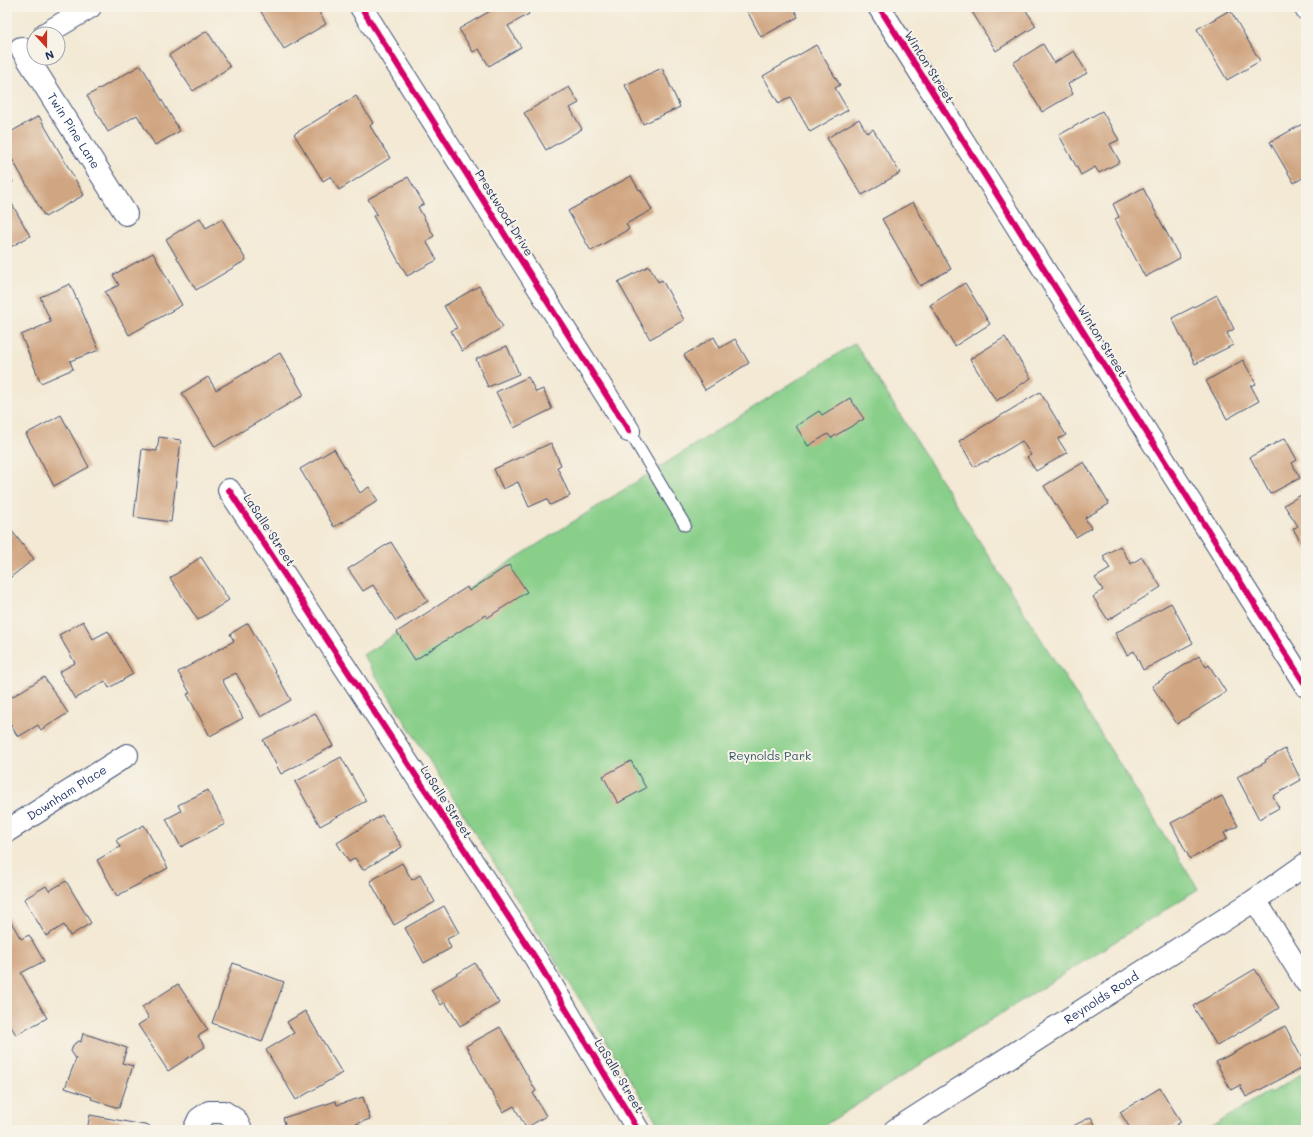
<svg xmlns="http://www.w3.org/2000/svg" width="1313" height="1137" viewBox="0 0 1313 1137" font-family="Mali,sans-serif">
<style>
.green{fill:#89cf8a;stroke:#527f74}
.building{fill:#d0a581}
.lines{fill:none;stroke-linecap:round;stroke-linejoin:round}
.lane-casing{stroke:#3b4b70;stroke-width:13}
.street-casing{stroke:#3b4b70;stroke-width:24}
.lane{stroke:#fff;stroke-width:11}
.street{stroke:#fff;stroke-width:22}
.cycleway-casing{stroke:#f7f3e8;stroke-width:8}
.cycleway{stroke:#d6006c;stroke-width:6}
.labels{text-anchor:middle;stroke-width:4;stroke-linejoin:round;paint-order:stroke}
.street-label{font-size:12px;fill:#1b2f5e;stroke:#f7f3e8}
.park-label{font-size:12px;fill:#365769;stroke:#f7f3e8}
</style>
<rect width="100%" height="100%" fill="#f7f3e8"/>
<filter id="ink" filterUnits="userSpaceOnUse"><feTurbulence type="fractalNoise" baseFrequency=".025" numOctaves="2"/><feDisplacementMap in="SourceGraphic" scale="8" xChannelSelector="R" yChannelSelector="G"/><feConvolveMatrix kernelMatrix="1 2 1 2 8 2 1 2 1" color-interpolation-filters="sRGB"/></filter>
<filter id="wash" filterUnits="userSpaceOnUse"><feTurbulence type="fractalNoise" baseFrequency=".012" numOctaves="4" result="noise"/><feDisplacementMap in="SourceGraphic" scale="16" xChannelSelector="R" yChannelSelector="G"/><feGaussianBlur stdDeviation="0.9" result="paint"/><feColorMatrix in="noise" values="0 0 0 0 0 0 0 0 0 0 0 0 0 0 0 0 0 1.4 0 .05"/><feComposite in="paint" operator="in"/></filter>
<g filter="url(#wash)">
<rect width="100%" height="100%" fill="#f3e9d4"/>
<!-- green -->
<g class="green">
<polygon points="855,343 1198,889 817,1130 662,1130 363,655"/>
<polygon points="1306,1071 1306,1130 1207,1130 1269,1091 1271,1093"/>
</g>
<g id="blocks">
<!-- building -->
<g class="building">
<polygon points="258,7 316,7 326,24 284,49"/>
<polygon points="497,7 525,7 529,14 508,26 521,47 489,66 479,49 473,52 459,29"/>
<polygon points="745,7 793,7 798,17 761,37"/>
<polygon points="976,7 1024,7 1036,26 996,51 971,10"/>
<polygon points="1230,10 1260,61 1227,80 1197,29"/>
<polygon points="207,31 230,67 193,91 169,55"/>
<polygon points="1043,44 1054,63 1074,51 1087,73 1068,84 1073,94 1042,112 1013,63"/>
<polygon points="816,45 840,85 835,88 848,110 810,132 790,97 779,104 763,76"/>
<polygon points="141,65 180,131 155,145 137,115 108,132 87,96"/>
<polygon points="662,68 680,107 643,124 625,85"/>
<polygon points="569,87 579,103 570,108 582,129 546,150 524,113"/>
<polygon points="356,96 373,123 370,126 390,158 339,190 331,176 323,181 294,134"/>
<polygon points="1102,111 1119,140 1110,144 1120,162 1099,173 1095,167 1081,175 1059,135"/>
<polygon points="39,116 84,195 45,217 7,150 7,134"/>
<polygon points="859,119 867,133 873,129 900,173 862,195 827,138"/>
<polygon points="1306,122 1306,176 1294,183 1270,142"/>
<polygon points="7,171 13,182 7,185"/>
<polygon points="631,176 639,190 640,189 652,210 626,224 629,229 591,251 568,211"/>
<polygon points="408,177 424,204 418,207 434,236 426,241 437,260 407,276 373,216 377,214 368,199"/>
<polygon points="1143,188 1180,258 1145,277 1115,219 1119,217 1113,204"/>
<polygon points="7,195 30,236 7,249"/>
<polygon points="913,202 951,269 920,286 882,219"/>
<polygon points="200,218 206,228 222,219 246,260 196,290 166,239"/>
<polygon points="153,253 182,305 129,335 105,292 119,285 113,275"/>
<polygon points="649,266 658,282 662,280 684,320 650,339 618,282"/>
<polygon points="965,283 990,324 955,346 930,305"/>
<polygon points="70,284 99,350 70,361 73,369 41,383 21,335 51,322 40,297"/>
<polygon points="479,286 503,327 462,351 451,331 457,328 444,306"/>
<polygon points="1217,295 1234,329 1227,333 1233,345 1195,364 1172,318"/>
<polygon points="714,337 720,348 735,339 749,363 705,390 684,355"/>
<polygon points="1005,337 1031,378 996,401 970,359"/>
<polygon points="507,346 519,374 488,387 476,359"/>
<polygon points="280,353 304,395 215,447 182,393 208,377 216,390"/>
<polygon points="1243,360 1256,384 1251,386 1259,401 1227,419 1206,381"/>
<polygon points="528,377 536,392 543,389 552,409 514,428 496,392"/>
<polygon points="1040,392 1066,435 1058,439 1067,453 1036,471 1027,457 1031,455 1022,441 987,462 986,461 974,467 959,441"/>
<polygon points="850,398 864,419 831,438 828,434 808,446 796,426 819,411 822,415"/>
<polygon points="61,415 89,467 54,486 26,434"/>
<polygon points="159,437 181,440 171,522 134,517 142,449 157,451"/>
<polygon points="1285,438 1297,460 1292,463 1300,478 1270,494 1250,457"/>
<polygon points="551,443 561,465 557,467 570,496 550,505 547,499 529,507 518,482 503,489 494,469"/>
<polygon points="334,449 360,493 369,487 378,501 334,527 300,469"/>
<polygon points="1084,462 1109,504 1085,518 1091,528 1076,537 1044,486"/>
<polygon points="1306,492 1306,550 1293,529 1298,526 1284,505"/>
<polygon points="7,525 34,559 7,580"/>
<polygon points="391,542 428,601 396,621 373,585 363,591 348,569"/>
<polygon points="1120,546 1131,564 1142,557 1161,587 1108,620 1093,597 1103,590 1095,578 1110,569 1103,556"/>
<polygon points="201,557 229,600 198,620 170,578"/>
<polygon points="509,565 527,592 487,618 485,615 415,660 397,632 467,587 469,591"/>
<polygon points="1171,603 1193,643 1143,670 1134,651 1127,655 1115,633"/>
<polygon points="83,621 93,639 108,631 133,674 109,688 105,681 75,699 59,672 75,663 59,635"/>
<polygon points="248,623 291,700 261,717 236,673 222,680 243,718 210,736 187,694 190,693 178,672 234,641 230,634"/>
<polygon points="1199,656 1206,667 1209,665 1226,692 1177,724 1152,686"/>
<polygon points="44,677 68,713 41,730 38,725 18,737 7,719 7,700"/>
<polygon points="315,713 333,746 281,774 263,740"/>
<polygon points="1285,749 1301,780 1273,796 1279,808 1259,819 1237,777 1266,762 1265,760"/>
<polygon points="341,757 366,801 320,826 295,782"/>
<polygon points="631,761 646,788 618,803 603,776"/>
<polygon points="208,790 225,824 181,847 166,819 181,811 178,805"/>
<polygon points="1222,796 1238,826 1224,833 1227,839 1190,859 1171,823"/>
<polygon points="382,815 402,847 363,870 355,858 349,862 337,843"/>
<polygon points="144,825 168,868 117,896 97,860 120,847 116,840"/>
<polygon points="402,863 412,880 420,875 435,902 394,925 370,881"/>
<polygon points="66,881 91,923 70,936 64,925 46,936 24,899 46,886 49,891"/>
<polygon points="444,906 459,933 447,939 451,948 424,963 405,928"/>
<polygon points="7,915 21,939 29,935 44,961 21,973 47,1018 16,1035 7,1019"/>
<polygon points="233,963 284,982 262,1042 212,1023"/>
<polygon points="475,963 499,1003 460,1026 445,1002 441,1005 431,990"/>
<polygon points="1255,969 1279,1008 1217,1046 1193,1006"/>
<polygon points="178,984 208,1030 198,1036 205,1047 168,1071 138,1025 149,1018 142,1007"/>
<polygon points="305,1011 342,1073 296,1100 266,1050 294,1033 287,1022"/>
<polygon points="1285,1026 1306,1066 1246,1097 1240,1085 1231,1090 1216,1062"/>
<polygon points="500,1027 536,1091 533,1093 546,1116 526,1128 514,1106 503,1112 466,1046"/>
<polygon points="83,1033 127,1048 122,1063 133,1066 119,1108 91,1099 92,1097 65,1088 76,1059 71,1051 73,1045 79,1041 81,1042"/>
<polygon points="1160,1088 1181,1122 1168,1130 1131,1130 1120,1112"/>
<polygon points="363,1097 370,1119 356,1124 358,1130 287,1130 283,1118 336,1101 337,1105"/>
<polygon points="90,1115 150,1126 150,1130 87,1130"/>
<polygon points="1091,1117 1098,1130 1065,1130"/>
</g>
</g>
</g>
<g filter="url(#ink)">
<use href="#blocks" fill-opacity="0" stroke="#3b4b70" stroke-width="1"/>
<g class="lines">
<!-- lane casing -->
<g class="lane-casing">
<polyline id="lane" points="629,431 685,525"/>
</g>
<!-- street casing -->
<g class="street-casing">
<g id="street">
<polyline points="361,7 629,431"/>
<polyline points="879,7 1306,686"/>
<polyline points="1305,7 1306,9"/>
<polyline points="45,34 90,7"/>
<path id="s1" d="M21 48 126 214"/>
<polyline points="229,490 536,959 638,1130"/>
<path id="s2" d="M7 831 127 755"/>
<polyline points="1255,900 1306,982"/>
<polyline points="194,1130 199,1119 209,1112 224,1112 236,1120 241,1130"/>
<path id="s3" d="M895 1130 1255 900 1306 864"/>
</g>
</g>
<!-- lane -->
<use href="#lane" class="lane"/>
<!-- street -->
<use href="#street" class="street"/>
<!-- cycleway casing -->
<g class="cycleway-casing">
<g id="cycleway">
<polyline points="361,7 629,431"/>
<polyline points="879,7 1306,686"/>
<polyline points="229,490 536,959 638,1130"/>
</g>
</g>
<!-- cycleway -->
<use href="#cycleway" class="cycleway"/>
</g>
</g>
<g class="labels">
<!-- street labels -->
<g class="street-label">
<text transform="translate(929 67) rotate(58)" y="4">Winton Street</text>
<text dy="4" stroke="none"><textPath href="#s1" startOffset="98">Twin Pine Lane</textPath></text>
<text transform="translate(504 213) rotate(58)" y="4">Prestwood Drive</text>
<text transform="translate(1102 341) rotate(58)" y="4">Winton Street</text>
<text transform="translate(269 530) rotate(57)" y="4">LaSalle Street</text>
<text dy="4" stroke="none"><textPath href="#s2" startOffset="71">Downham Place</textPath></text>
<text transform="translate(446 802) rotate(57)" y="4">LaSalle Street</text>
<text dy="4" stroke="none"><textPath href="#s3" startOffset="245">Reynolds Road</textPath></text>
<text transform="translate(619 1076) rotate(59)" y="4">LaSalle Street</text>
</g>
<!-- park labels -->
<g class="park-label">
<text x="770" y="760">Reynolds Park</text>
</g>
</g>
<!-- margin -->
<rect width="1313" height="1137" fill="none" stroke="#f7f3e8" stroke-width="24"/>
<!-- north arrow -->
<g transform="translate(46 46) rotate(159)"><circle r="19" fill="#f7f3e8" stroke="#9fa5b1"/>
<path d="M0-3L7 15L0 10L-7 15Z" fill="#c8321e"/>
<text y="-6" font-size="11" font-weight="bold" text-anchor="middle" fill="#1b2f5e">N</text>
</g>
</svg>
